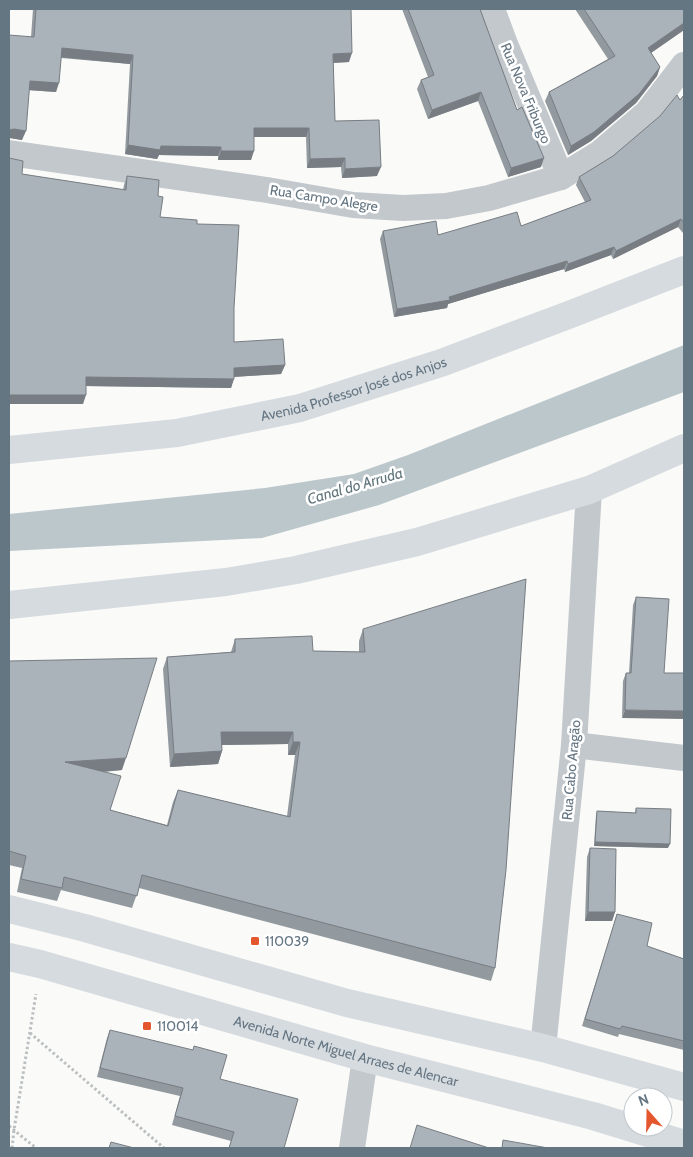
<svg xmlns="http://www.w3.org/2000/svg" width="693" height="1157" viewBox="0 0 693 1157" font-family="Cabin,sans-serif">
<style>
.water{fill:#bbc7cb}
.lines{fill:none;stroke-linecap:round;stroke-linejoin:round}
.path{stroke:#bbbfc2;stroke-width:3;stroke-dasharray:2.5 2.5;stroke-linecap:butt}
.minor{stroke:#c3c8cc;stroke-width:26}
.primary{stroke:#d6dbdf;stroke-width:28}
.wall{fill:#929a9f}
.shaded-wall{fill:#777d82}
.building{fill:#aab3b9;stroke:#777d82}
.poi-dot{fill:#e4572e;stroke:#fff;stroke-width:2}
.labels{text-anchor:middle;stroke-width:5;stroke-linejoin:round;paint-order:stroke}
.street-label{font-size:14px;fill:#657683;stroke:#fff}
.poi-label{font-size:14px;fill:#657683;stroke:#fff;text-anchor:start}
.water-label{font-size:15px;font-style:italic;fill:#60757c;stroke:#fff}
</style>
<rect width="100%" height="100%" fill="#fafaf8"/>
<!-- water -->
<polygon class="water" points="684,345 684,392 379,505 262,538 9,551 9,514 265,488 354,474 408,455"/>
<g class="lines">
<!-- path -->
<g class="path">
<polyline points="30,1033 164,1148"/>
<polyline points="9,1126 36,1148"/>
<polyline points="12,1148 14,1130 36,994"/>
</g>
<!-- minor -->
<g class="minor">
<polyline points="492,9 505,44 561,177"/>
<polyline points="9,153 267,190 353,205 403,208 446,206 489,198 561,177 600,153 647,113 684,65"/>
<polyline points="574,745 684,758"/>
<polyline points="543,1048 574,745 589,490"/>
<polyline points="352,1148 365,1058"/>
</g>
<!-- primary -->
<g class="primary">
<path id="s1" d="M9 450 177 433 300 408 441 363 566 316 684 270"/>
<polyline points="9,605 226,582 296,570 417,542 589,490 684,448"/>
<polyline points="9,909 85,928 347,1003 543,1048 684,1087"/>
<path id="s2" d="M9 957 40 964 365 1058 593 1116 684 1144"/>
</g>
</g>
<!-- wall -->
<g class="wall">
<polygon points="33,9 351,9 349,62 333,63 335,121 377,176 342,178 341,167 307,168 306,137 254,137 251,160 218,160 218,156 159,155 157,159 125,154 130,64 61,58 56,92 29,90 22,140 11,138 31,37"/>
<polygon points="402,9 480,9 517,110 541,167 508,177 478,101 428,119 417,89 421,80 428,77"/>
<polygon points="575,9 684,9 684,30 651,53 660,67 657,76 636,103 591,141 568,155 545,101 549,92 608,59"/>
<polygon points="684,95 684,232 683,233 678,227 613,259 611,255 565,272 564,269 448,304 447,308 394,317 380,239 383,231 438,235 521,226 585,202 576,185 579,177 613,156 680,100"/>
<polygon points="9,158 22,174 123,190 124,185 127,176 158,196 160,217 197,224 234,308 234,342 285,365 281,374 234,377 231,388 86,386 83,404 9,404"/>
<polygon points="636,597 669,599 622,718 623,681 626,673 629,673 633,605"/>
<polygon points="363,629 495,968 491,981 139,888 132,908 61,890 57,901 17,892 22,868 9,865 9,661 122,770 104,772 110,810 167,825 173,802 178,790 287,816 295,755 288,755 288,744 222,745 222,751 218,764 170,767 163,669 167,657 231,652 235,639 313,651 359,652 359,641"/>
<polygon points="636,808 668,848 594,846 596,815 597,811 635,813"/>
<polygon points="590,848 615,912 612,921 585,921 587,857"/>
<polygon points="617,914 647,946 684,959 684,1050 619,1034 618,1037 582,1026"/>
<polygon points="110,1030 220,1079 284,1148 229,1148 231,1141 172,1125 180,1096 97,1077 107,1038"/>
</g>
<!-- shaded-wall -->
<g class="shaded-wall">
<polygon points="684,23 684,30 645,57 648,48"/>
<polygon points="62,48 133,55 130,64 59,57"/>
<polygon points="352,53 349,62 330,63 333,54"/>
<polygon points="660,67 657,76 636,103 591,141 568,155 571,146"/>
<polygon points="30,81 59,83 56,92 27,90"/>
<polygon points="481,92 478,101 428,119 432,110"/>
<polygon points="254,128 309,128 306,137 251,137"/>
<polygon points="14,129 26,131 22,140 9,138 9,130"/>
<polygon points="128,145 161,146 221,147 218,156 159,155 157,159 125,154"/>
<polygon points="221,151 254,151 251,160 218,160"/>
<polygon points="345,158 341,167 307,168 310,159"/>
<polygon points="544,158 541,167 508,177 511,168"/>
<polygon points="381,167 377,176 342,178 345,169"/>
<polygon points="681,219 678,227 613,259 616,251"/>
<polygon points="614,247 611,255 565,272 568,264"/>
<polygon points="567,261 564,269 448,304 447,308 394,317 397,309 449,297"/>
<polygon points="285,365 281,374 231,377 234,368"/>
<polygon points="86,377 234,379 231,388 83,386"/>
<polygon points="9,395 86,395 83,404 9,404"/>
<polygon points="625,710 684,711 684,719 622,718"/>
<polygon points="221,732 293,732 288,744 216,745"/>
<polygon points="293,742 300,742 295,755 288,755"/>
<polygon points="222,751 218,764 170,767 174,754"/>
<polygon points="126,758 122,770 60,775 65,762"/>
<polygon points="595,842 670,844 668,848 594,846"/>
<polygon points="588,912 615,912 612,921 585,921"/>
</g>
<!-- building -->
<g class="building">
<polygon points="36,9 351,9 352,53 333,54 335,121 379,120 381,167 345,169 345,158 310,159 309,128 254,128 254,151 221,151 221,147 161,146 160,150 128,145 133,55 62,48 59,83 30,81 26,131 14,129 9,130 9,35 34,37"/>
<polygon points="408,9 480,9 517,110 522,107 544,158 511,168 481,92 432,110 421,80 434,75"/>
<polygon points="584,9 684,9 684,23 648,48 660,67 639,94 594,132 571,146 549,92 615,56"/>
<polygon points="677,95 680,100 684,95 684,223 681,219 616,251 614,247 568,264 567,261 449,297 450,300 397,309 383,231 436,221 438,235 517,212 521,226 591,200 579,177 613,156 660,116"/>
<polygon points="9,158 23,161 22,174 126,190 127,176 159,180 158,196 163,197 160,217 197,220 197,224 239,225 234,308 234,342 283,339 285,365 234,368 234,379 86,377 86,395 9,395"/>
<polygon points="526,579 506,870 495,968 142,875 137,896 64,877 62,888 21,879 26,856 9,851 9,661 157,658 126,758 65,762 121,776 110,810 168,826 178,790 290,817 300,742 293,742 293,732 221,732 222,751 174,754 167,657 235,652 235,639 312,636 313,651 365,652 363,629"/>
<polygon points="636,597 669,599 664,673 684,673 684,711 625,710 626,673 631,673"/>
<polygon points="636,808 671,809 670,844 595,842 597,811 636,813"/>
<polygon points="590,848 616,849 615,912 588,912"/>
<polygon points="617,914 652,923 647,946 684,959 684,1041 622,1026 620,1029 585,1019"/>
<polygon points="110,1030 193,1050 194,1046 227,1055 220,1079 298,1099 284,1148 229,1148 234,1132 175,1116 183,1088 100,1068"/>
<polygon points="417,1125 489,1148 410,1148"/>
<polygon points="503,1140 548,1148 502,1148"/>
<polygon points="111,1142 134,1148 109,1148"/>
</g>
<!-- markers -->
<g class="poi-dot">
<rect x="250" y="936" width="10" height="10" rx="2.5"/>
<rect x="142" y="1021" width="10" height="10" rx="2.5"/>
</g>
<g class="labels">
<!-- street labels -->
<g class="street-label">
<text transform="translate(526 93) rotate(67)" y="5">Rua Nova Friburgo</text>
<text transform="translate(324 198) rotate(9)" y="5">Rua Campo Alegre</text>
<text dy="5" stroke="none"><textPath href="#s1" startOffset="351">Avenida Professor José dos Anjos</textPath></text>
<text transform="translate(571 770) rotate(-85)" y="5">Rua Cabo Aragão</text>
<text dy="5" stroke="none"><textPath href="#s2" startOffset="350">Avenida Norte Miguel Arraes de Alencar</textPath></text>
</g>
<!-- poi labels -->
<g class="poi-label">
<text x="265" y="946">110039</text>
<text x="157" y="1031">110014</text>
</g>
<!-- water labels -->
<g class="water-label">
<text transform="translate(355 486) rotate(-16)" y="5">Canal do Arruda</text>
</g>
</g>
<!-- border -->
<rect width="693" height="1157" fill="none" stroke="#657683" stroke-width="20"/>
<!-- north arrow -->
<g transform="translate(648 1112) rotate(340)"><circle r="24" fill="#ffffff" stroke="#c1c8cd"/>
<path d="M0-4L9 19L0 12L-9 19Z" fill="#e4572e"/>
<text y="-8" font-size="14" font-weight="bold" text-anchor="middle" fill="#657683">N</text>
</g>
</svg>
